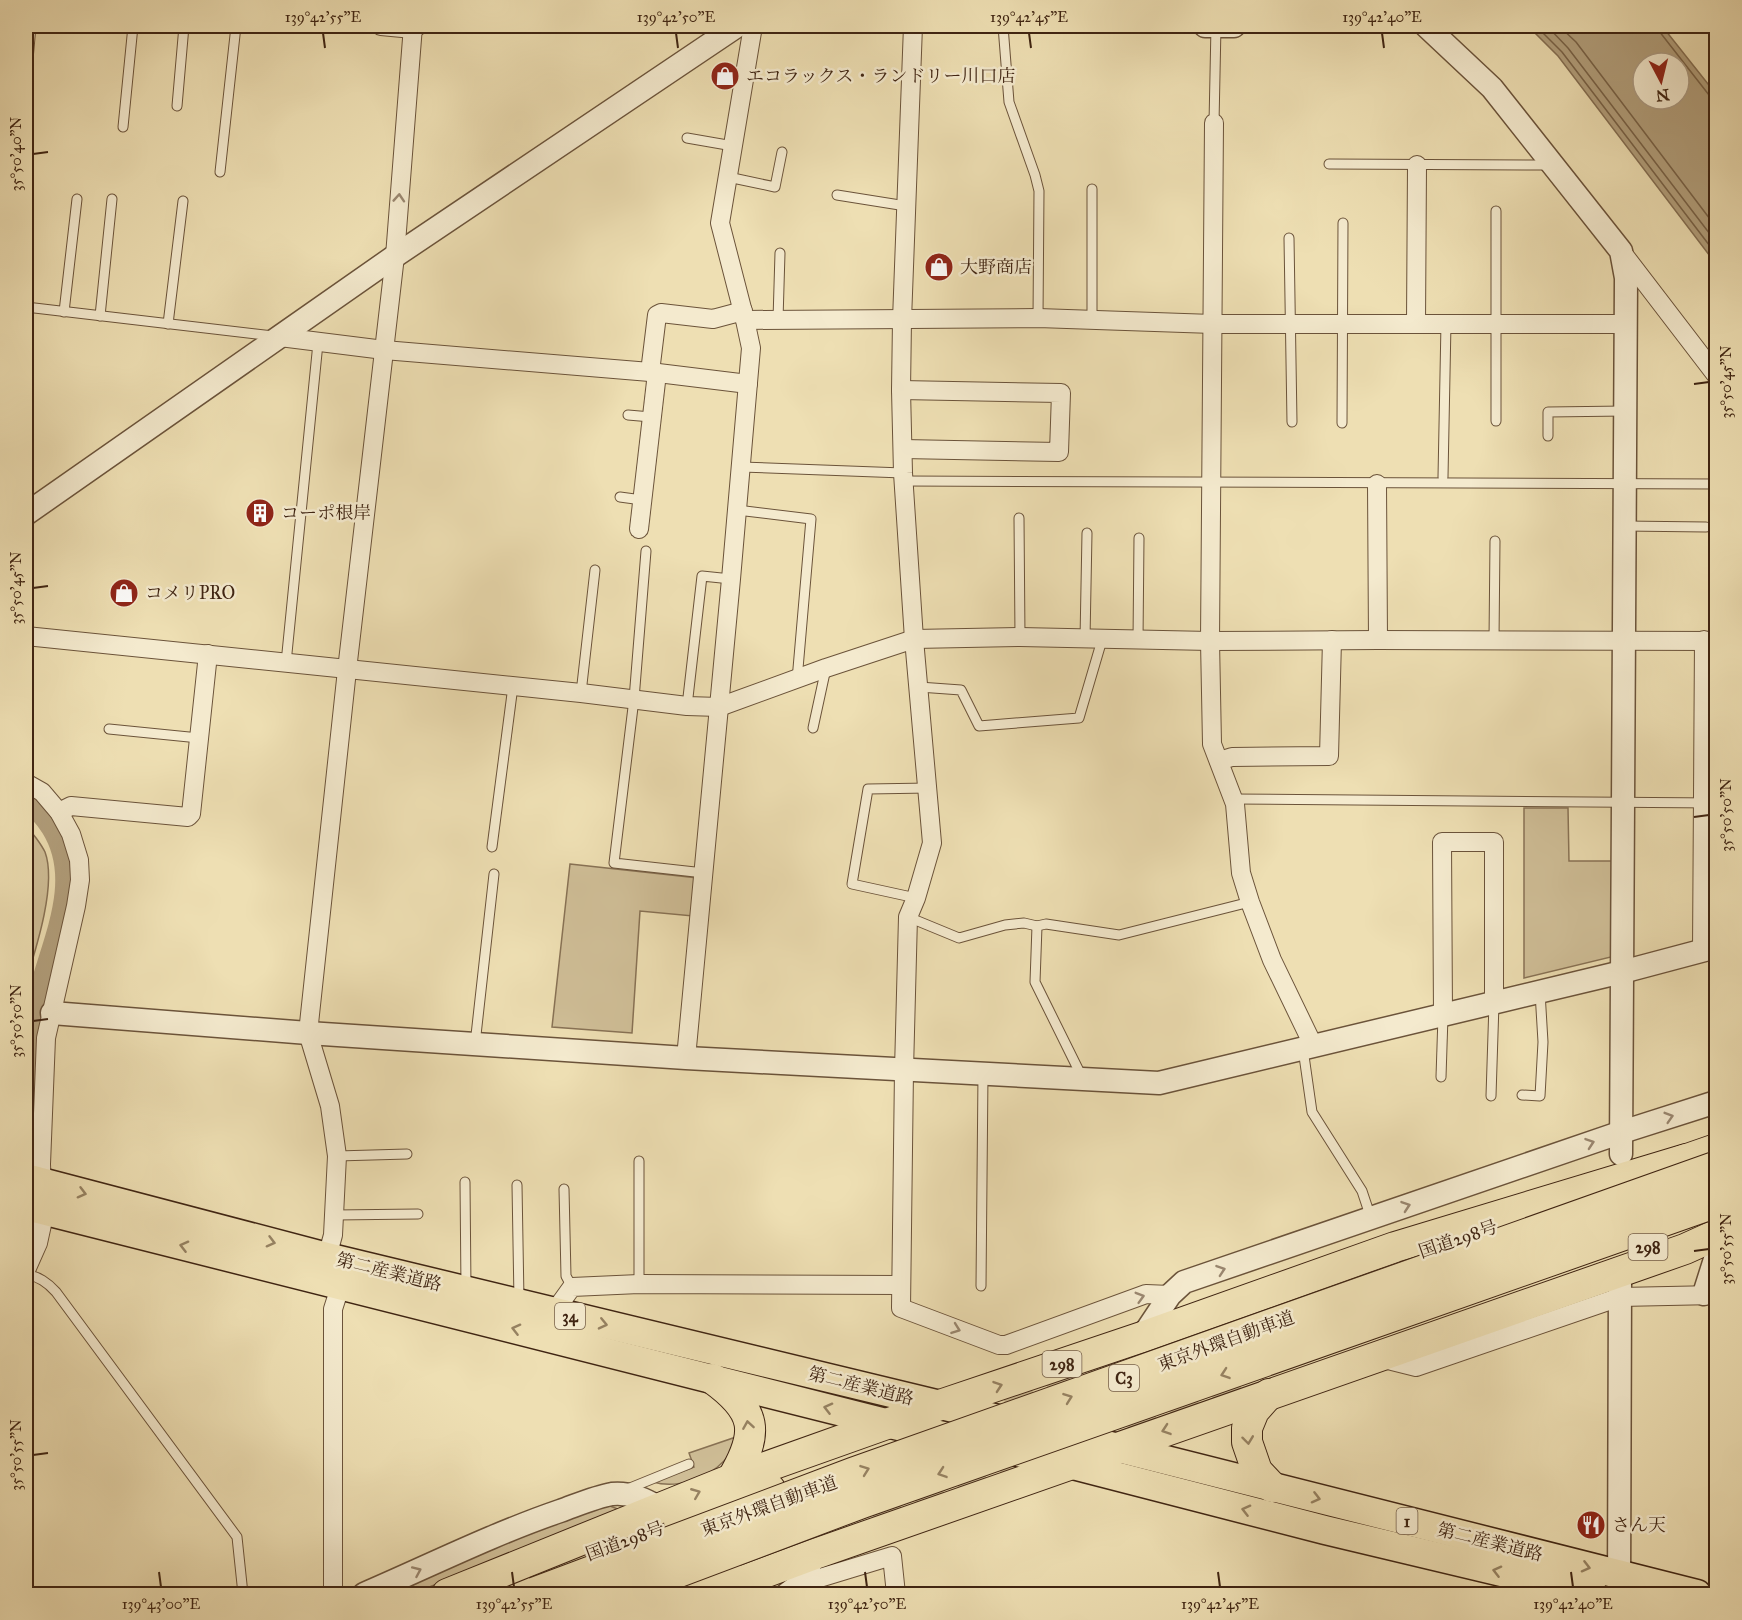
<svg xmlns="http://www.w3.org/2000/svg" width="1742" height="1620" viewBox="0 0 1742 1620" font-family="'IM FELL Great Primer','Noto Serif JP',serif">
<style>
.green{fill:#d0bf98;stroke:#887255;stroke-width:1.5}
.water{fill:#b29f7c;stroke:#846e52;stroke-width:1.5;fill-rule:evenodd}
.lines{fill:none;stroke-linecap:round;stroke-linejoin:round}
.shore{stroke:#786247;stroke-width:1.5}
.canal{stroke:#b29f7c;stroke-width:20}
.trunk-tunnel{stroke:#cbba93;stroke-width:30;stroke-dasharray:30 15;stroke-linecap:butt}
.service-casing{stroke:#6b533a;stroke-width:11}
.minor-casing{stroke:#6b533a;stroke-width:20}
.tertiary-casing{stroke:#6b533a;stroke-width:25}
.primary-casing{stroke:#3f2412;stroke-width:31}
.trunk-casing{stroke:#3f2412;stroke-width:32}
.service{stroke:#f4eace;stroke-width:9}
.minor{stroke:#f4eace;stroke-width:18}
.tertiary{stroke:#f4eace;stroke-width:22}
.primary{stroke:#eedfb3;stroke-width:28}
.trunk{stroke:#eedfb3;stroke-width:30}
.motorway-bridge-casing{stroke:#3f2412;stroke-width:35;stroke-linecap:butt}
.motorway-bridge{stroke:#eedfb3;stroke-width:33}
.oneway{stroke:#9a8770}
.oneway2{stroke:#968262}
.ticks{fill:none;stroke:#3f2412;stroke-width:2}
.labels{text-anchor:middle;stroke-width:5;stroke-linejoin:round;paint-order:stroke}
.shield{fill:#f4eace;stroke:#755f4a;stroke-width:1.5}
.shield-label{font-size:16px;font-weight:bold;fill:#3f2412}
.poi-label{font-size:18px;fill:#3f2412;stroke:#f4eace;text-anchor:start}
.street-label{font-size:18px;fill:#3f2412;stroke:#f4eace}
.neatline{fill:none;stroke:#3f2412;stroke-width:2}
.ticks-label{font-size:15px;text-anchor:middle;fill:#3f2412}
</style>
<rect width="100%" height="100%" fill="#eedfb3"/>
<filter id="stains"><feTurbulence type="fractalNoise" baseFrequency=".00333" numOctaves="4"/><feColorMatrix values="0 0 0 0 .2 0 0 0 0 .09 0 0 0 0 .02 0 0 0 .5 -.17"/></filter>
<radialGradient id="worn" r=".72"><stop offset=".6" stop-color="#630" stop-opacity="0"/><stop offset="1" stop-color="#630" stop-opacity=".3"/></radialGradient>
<!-- green -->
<g class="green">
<polygon points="1524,808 1568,808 1569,861 1613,861 1611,957 1524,978"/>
<path d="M26 826C32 832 41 844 45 852 57 884 36 949 26 981Z"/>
<polygon points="570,864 698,878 693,916 640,911 632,1033 552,1027"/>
<path d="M739 1436C734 1444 730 1455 724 1461 707 1479 676 1489 653 1482L694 1467 689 1453Z"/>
<polygon points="607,1505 621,1510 412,1594 382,1594 497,1544"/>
</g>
<!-- water -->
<path class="water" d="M1528 26H1662L1716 94V264L1558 56ZM1643 63H1679V99H1643Z"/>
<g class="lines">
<!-- shore -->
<g class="shore">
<polyline points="1536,26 1562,52 1716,254"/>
<polyline points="1547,26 1568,48 1716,242"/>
<polyline points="1559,26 1576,42 1716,227"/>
<polyline points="1658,26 1659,31 1709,95 1716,97"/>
</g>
<!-- canal -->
<path class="canal" d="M26 802C37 808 44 817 51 828 89 889 40 959 32 1023 26 1065 27 1109 27 1152"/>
<!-- trunk-tunnel -->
<g class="trunk-tunnel">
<polyline points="1005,1403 1201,1332"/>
<polyline points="873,1517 1251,1384"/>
</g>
<!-- service casing -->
<g class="service-casing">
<g id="service">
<polyline points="1003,26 1009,102 1035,175 1039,191 1038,318"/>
<polyline points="26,82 31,26"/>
<polyline points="177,106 184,26"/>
<polyline points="1214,123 1216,26"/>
<polyline points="123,127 133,26"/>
<polyline points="687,138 733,146"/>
<polyline points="1329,164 1549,165"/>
<polyline points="220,172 236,26"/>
<polyline points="728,177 775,187 782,152"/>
<polyline points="837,195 906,206"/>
<polyline points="1496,211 1496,421"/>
<polyline points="1289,238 1292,422"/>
<polyline points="26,307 273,336"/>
<polyline points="64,312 77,199"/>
<polyline points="100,316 112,199"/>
<polyline points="1092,319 1092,189"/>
<polyline points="778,320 780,253"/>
<polyline points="168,324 183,201"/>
<polyline points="628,415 651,417"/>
<polyline points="1342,423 1343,223"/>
<polyline points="1548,436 1548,412 1625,411"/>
<polyline points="741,467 903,473"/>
<polyline points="1443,477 1446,323"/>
<polyline points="904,481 1716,484"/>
<polyline points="620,497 642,500"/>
<polyline points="737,510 811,519 797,680"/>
<polyline points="1019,518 1020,637"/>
<polyline points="1624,526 1706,527"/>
<polyline points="646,551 634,699 614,863 704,873"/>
<polyline points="1085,639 1087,533"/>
<polyline points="1138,640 1139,538"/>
<polyline points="1494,640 1495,541"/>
<polyline points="286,663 318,343"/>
<polyline points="919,687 961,690 979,726 1079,718 1102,640"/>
<polyline points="581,693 595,570"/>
<polyline points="687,706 702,576 731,579"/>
<polyline points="813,728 826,668"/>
<polyline points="109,729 199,738"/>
<polyline points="1233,799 1716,803"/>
<polyline points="492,847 513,686"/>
<polyline points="916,898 852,884 868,789 929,788"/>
<polyline points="908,917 959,938 1005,925 1024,923 1037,926 1046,924 1119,935 1250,902"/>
<polyline points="1037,926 1035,982 1082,1077"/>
<polyline points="475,1044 494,874"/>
<polyline points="1303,1049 1312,1112 1362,1191 1371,1218"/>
<polyline points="1441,1077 1443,1016"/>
<polyline points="1522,1095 1540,1096 1543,1042 1540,992"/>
<polyline points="1491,1096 1494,1003"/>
<polyline points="337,1156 407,1154"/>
<polyline points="639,1161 639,1284"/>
<polyline points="465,1182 466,1288"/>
<polyline points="517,1185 519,1300"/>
<polyline points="564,1189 566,1276 572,1287"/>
<polyline points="335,1215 418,1214"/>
<path d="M26 1274C39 1277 47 1282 56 1292L237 1537 243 1594"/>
<polyline points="981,1286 983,1074"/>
<polyline points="625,1490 689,1464"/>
</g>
</g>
<!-- minor casing -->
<g class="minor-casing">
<g id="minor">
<polyline points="381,26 413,29 418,26"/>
<polyline points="913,26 902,320 901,390 903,473 914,639 932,843 916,898 908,917 904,1070 901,1308 999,1345 1006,1345 1146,1294 1170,1295"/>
<polyline points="1214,123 1210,641 1212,744 1235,804 1241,873 1250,902 1272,960 1314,1047"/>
<polyline points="1621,251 1716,375"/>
<polyline points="745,320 1038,318 1213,324 1625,324"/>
<polyline points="1416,323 1417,165"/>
<polyline points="280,337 384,350 650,372 748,384"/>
<polyline points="650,372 657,315 661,313 713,319 743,311"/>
<polyline points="901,390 1061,393 1059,452 903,449"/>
<polyline points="1377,484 1378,640"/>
<polyline points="639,529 657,373"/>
<polyline points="26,636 581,693 687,706 719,707 826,668 914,639 1020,637 1210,641 1378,640 1716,641"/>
<polyline points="1219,761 1232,757 1329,756 1332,640"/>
<polyline points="26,783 42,792 59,812 71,834 79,860 80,880 76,906 46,1038 41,1164 43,1220 38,1243 26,1270"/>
<polyline points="59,812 71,806 188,817 191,814 208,654"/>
<polyline points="1702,951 1704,640"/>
<polyline points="1443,1015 1442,842 1494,842 1494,1003"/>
<polyline points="686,1058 731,579 751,348 745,320 720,223 753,26"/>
<polyline points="327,1257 333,1235 337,1156 330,1106 308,1033 347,670 395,256 413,26"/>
<polyline points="554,1312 572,1287 639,1284 901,1285"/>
<polyline points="1380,1358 1416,1367 1620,1297 1716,1295"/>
<polyline points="800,1584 892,1556 896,1594"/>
<polyline points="333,1594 333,1309 341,1284"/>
</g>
</g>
<!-- tertiary casing -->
<g class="tertiary-casing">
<g id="tertiary">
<polyline points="1205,26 1234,26"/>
<polyline points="1426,26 1492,88 1621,251 1626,278 1621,1154"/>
<polyline points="26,514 395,256 737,26"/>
<polyline points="52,1013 308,1033 686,1058 1159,1083 1622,972 1716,947"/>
<polyline points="1704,1294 1716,1256"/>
<polyline points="1142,1337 1170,1295 1184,1282 1622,1132 1716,1102"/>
<path d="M364 1594C429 1566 493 1534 560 1511 577 1505 595 1497 612 1494 630 1492 646 1500 660 1508"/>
<polyline points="787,1594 800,1584 815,1554"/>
<polyline points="1619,1594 1620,1282"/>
</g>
</g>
<!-- primary casing -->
<g class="primary-casing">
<g id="primary">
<polyline points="26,1178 327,1257 1011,1422"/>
<polyline points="26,1206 890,1424 961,1440"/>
<polyline points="1051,1431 1697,1594"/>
<polyline points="1000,1448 1069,1464 1325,1530 1594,1594"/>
</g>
</g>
<!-- trunk casing -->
<g class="trunk-casing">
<g id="trunk">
<polyline points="1667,1166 1716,1149"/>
<path d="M713 1379C757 1411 760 1432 732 1479"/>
<polyline points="1269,1394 1254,1411 1247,1428 1247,1442 1257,1471 1272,1487"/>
<polyline points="679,1521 770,1489"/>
<polyline points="447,1594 732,1479 940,1405 1142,1337 1395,1247 1686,1159"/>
<polyline points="667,1594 727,1572"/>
<polyline points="707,1594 815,1554 1685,1249 1716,1235"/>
</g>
</g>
<!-- service -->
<use href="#service" class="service"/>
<!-- minor -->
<use href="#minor" class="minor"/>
<!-- tertiary -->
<use href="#tertiary" class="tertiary"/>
<!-- primary -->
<use href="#primary" class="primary"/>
<!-- trunk -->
<use href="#trunk" class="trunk"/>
<!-- motorway-bridge casing -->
<g class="motorway-bridge-casing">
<g id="motorway-bridge">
<polyline points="535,1594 854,1474 1716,1168"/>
<polyline points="616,1594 863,1501 1716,1201"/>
</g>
</g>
<!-- motorway-bridge -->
<use href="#motorway-bridge" class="motorway-bridge"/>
</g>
<!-- one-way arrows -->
<defs><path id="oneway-chevron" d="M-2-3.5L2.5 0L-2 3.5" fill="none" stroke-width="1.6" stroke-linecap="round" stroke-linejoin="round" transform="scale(1.5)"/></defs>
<g class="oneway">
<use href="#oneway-chevron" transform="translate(399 198) rotate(-86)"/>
<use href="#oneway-chevron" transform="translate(1669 1117) rotate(-17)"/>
<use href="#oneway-chevron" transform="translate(1590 1143) rotate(-19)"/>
<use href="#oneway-chevron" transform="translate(1406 1206) rotate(-19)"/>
<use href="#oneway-chevron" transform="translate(1221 1270) rotate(-19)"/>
<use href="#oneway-chevron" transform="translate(1140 1297) rotate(-16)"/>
<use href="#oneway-chevron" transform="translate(956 1329) rotate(20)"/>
<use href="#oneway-chevron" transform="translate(417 1571) rotate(-24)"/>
</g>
<g class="oneway2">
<use href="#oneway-chevron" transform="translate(82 1193) rotate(15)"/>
<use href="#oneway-chevron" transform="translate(271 1242) rotate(15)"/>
<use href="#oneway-chevron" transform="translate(184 1246) rotate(-166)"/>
<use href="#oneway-chevron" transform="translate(603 1324) rotate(13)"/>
<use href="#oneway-chevron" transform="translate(516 1329) rotate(-166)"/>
<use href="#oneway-chevron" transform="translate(1225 1374) rotate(161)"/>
<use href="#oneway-chevron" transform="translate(998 1386) rotate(-19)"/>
<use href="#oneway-chevron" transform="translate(1068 1398) rotate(-20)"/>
<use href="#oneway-chevron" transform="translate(828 1408) rotate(-166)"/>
<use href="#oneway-chevron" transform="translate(748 1425) rotate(-99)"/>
<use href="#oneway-chevron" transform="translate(1166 1430) rotate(161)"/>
<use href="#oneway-chevron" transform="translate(1248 1440) rotate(83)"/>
<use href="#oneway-chevron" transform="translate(865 1470) rotate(-20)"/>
<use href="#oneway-chevron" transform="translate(942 1473) rotate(161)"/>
<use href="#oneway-chevron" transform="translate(696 1493) rotate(-22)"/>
<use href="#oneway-chevron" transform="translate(1316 1498) rotate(14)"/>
<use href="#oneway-chevron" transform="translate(1246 1510) rotate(-166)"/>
<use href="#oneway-chevron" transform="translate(1586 1567) rotate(14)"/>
<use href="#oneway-chevron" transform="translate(1497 1571) rotate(-166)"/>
</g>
<!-- ticks -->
<path class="ticks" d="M323 33 325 48M676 33 678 48M1029 33 1031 48M1382 33 1384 48M33 154 48 152M1694 384 1709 382M33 588 48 586M1694 817 1709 815M33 1021 48 1019M1694 1251 1709 1249M33 1455 48 1453M159 1572 161 1587M512 1572 514 1587M865 1572 867 1587M1218 1572 1220 1587M1571 1572 1573 1587"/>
<!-- icons -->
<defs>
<g id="shop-disc" transform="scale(1.5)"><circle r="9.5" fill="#8f2418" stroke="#f4eace"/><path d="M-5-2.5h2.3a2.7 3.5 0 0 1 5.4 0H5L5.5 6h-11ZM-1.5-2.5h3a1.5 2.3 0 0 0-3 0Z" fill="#fff"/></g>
<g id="building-disc" transform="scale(1.5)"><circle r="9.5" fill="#8f2418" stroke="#f4eace"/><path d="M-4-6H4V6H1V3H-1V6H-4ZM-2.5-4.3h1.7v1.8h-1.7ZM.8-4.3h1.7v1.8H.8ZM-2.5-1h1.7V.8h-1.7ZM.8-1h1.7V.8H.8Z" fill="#fff"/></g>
<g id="restaurant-disc" transform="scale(1.5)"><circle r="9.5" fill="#8f2418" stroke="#f4eace"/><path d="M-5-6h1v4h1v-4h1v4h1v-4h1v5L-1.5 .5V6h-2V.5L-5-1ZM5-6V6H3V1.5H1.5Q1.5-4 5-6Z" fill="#fff"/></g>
</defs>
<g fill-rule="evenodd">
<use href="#shop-disc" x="725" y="76"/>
<use href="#shop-disc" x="939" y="267"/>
<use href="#building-disc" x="260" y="513"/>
<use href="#shop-disc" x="124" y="593"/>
<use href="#restaurant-disc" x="1591" y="1525"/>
</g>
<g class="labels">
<!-- shield labels -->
<g class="shield">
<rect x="1628.5" y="1234" width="39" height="26" rx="4.5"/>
<rect x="555" y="1303" width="30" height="26" rx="4.5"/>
<rect x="1042.5" y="1351" width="39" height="26" rx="4.5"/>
<rect x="1109" y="1365" width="30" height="26" rx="4.5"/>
<rect x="1396.5" y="1508" width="21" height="26" rx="4.5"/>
</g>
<g class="shield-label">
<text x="1648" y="1253">298</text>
<text x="570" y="1322">34</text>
<text x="1062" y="1370">298</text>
<text x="1124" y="1384">C3</text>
<text x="1407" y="1527">1</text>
</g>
<!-- poi labels -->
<g class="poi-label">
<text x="746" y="82">エコラックス・ランドリー川口店</text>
<text x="960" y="273">大野商店</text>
<text x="281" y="519">コーポ根岸</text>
<text x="145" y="599">コメリPRO</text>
<text x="1612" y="1531">さん天</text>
</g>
<!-- street labels -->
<g class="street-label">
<text transform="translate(1458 1239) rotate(-19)" y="6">国道298号</text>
<text transform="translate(389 1272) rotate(14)" y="6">第二産業道路</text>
<text transform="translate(1226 1341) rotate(-20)" y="6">東京外環自動車道</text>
<text transform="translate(861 1386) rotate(14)" y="6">第二産業道路</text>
<text transform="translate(769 1506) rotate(-20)" y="6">東京外環自動車道</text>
<text transform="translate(625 1541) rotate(-20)" y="6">国道298号</text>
<text transform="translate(1490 1542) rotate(14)" y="6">第二産業道路</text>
</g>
</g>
<!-- margin -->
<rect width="1742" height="1620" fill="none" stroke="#eedfb3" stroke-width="66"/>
<!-- north arrow -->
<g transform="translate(1661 81) rotate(173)"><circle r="28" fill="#f4eace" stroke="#ac9b83" stroke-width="1.5"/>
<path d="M0-4.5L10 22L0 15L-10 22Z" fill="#8f2418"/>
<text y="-9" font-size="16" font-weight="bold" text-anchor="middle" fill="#3f2412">N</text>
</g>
<rect x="33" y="33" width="1676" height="1554" class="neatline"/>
<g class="ticks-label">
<text x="323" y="22">139°42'55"E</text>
<text x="676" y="22">139°42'50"E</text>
<text x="1029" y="22">139°42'45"E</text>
<text x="1382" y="22">139°42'40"E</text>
<text transform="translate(16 154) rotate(-90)" y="5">35°50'40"N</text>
<text transform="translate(1726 382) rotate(-90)" y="5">35°50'45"N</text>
<text transform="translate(16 588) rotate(-90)" y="5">35°50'45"N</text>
<text transform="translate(1726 815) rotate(-90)" y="5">35°50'50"N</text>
<text transform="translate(16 1021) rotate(-90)" y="5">35°50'50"N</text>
<text transform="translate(1726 1249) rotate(-90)" y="5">35°50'55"N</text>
<text transform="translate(16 1455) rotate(-90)" y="5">35°50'55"N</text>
<text x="161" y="1609">139°43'00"E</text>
<text x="514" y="1609">139°42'55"E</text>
<text x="867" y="1609">139°42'50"E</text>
<text x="1220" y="1609">139°42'45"E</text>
<text x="1573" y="1609">139°42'40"E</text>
</g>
<rect width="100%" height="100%" filter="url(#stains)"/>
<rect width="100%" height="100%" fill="url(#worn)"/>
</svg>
